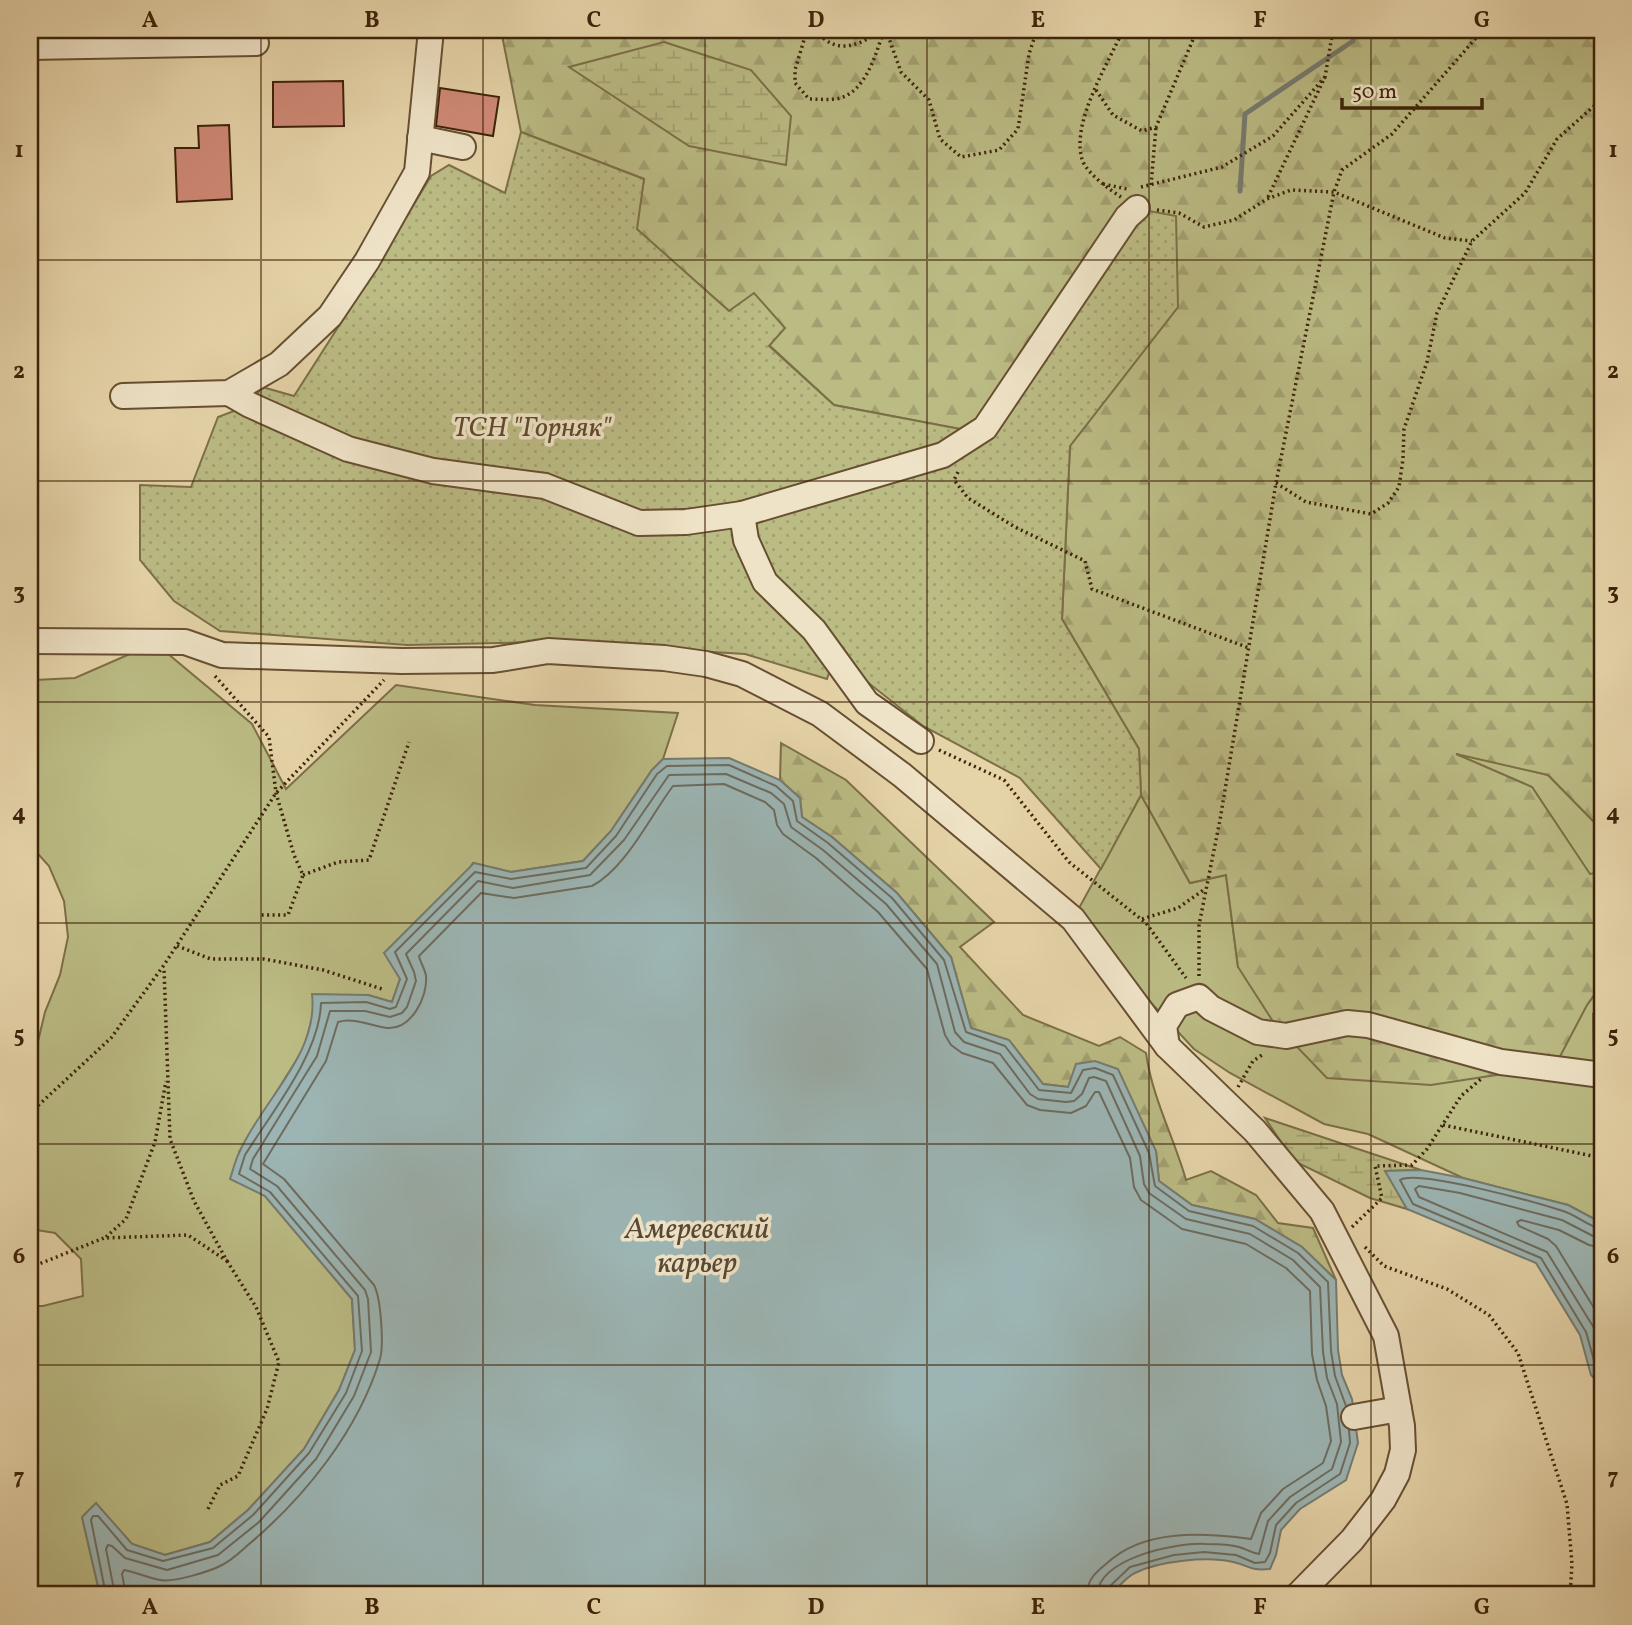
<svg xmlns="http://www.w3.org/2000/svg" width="1632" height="1625" viewBox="0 0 1632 1625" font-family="Vollkorn,serif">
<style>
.grass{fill:#bbbb84;stroke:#7c6f47;stroke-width:2}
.forest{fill:url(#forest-firs);stroke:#7c6f47;stroke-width:2}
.wetland{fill:url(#wetland-marsh);stroke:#7c6f47;stroke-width:2}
.garden{fill:url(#garden-dots);stroke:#7c6f47;stroke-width:2}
.water{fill:#9cb5b4;stroke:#767b70;stroke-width:2}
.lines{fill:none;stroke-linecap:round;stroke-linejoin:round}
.shore{stroke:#6d6c5f;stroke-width:2}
.stream{stroke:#767b70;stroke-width:5}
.building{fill:#d08a77;stroke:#3e230a;stroke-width:2}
.minor-casing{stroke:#684f32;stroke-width:28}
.path{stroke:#3e230a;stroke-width:3.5;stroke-dasharray:2 3.5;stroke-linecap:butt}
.minor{stroke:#efe3c7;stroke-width:24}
.grid{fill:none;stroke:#3e230a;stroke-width:2;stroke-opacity:0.55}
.labels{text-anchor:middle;stroke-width:7;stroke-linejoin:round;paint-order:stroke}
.park-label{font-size:28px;font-style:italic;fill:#5d4928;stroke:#efe3c7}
.water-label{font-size:30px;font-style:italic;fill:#564834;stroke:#efe3c7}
.neatline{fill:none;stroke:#3e230a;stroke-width:2.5}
.grid-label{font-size:23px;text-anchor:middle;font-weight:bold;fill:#3e230a}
</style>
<defs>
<pattern id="forest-firs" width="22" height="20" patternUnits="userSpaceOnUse" patternTransform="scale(1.75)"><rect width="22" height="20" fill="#bbbb84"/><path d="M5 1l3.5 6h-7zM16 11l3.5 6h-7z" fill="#a2a071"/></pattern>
<pattern id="wetland-marsh" width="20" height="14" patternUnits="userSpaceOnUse" patternTransform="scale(1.75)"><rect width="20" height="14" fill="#bbbb84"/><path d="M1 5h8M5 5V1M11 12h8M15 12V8" fill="none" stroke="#a2a071"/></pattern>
<pattern id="garden-dots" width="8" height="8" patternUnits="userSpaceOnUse" patternTransform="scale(1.75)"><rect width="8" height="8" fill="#bbbb84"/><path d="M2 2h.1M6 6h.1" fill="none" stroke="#a2a071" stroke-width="1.8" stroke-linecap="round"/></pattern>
</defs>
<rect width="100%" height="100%" fill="#e6d4a9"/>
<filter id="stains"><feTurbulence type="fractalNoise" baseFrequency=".00286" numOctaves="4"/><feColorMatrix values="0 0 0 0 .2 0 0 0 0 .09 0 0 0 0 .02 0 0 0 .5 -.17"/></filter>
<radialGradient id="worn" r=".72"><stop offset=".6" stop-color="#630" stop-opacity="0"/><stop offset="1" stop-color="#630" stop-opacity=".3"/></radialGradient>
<!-- grass -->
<g class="grass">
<polygon points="155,643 252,724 286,789 396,685 535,705 678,713 663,759 652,770 611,831 583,861 511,872 473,863 400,979 392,1002 368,995 314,1011 304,1048 239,1152 265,1196 352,1299 355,1350 339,1390 304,1449 248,1510 210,1542 165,1555 132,1544 96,1504 82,1517 100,1595 30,1595 30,1306 43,1306 83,1296 81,1259 55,1233 30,1229 30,1075 45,1012 60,975 68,937 64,901 49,866 30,845 30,683 34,680 75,678"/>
<polygon points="1451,752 1548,775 1602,830 1602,872 1590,875 1532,787"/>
<polygon points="1141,795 1190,883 1226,875 1238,967 1587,1005 1602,984 1602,1004 1593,1014 1594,1069 1602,1076 1602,1223 1568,1205 1463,1178 1368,1134 1324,1124 1230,1073 1194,1049 1073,919"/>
</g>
<!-- forest -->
<g class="forest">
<polygon points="501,30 1602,30 1602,830 1548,775 1456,754 1532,787 1590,874 1602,872 1602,984 1587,1005 1555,1066 1431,1085 1327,1078 1274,1023 1238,967 1226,875 1190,883 1141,795 1139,749 1062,619 1070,446 1178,307 976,432 834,405 769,345 754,294 729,311 636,229 644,179 521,132"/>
<path d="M781 743 846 780 994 922 960 947 1023 1015 1099 1046 1120 1037 1146 1053C1152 1097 1174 1138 1186 1180L1211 1171 1256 1195 1278 1223 1313 1228 1336 1280 1302 1247 1255 1219 1192 1205 1159 1181 1156 1151 1068 1087 1043 1084 1009 1040 971 1028 951 957 897 893 832 837 802 817 800 798 780 780Z"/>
<polygon points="1602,1004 1602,1076 1594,1069 1593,1014"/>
</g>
<!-- wetland -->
<g class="wetland">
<polygon points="664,42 751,70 791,116 786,165 689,146 569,67"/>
<polygon points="1265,1118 1421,1170 1386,1171 1407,1209 1370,1198 1294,1161"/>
</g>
<!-- garden -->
<polygon class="garden" points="521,132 644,179 637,229 729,311 754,293 785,328 769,346 834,405 975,432 1133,208 1176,216 1178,307 1070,446 1062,619 1139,749 1141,795 1101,869 1020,778 923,726 861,677 833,661 827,679 745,654 548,642 407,645 220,631 174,601 140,560 140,485 191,487 218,417 250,405 262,387 294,396 372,274 431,176 449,165 505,193"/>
<!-- water -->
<g class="water">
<path d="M729 758 780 780 800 798 802 817 832 837 897 893 951 957 971 1028 1009 1040 1043 1084 1068 1087 1076 1064 1095 1061 1118 1069 1156 1151 1159 1181 1192 1205 1255 1219 1302 1247 1336 1280 1338 1350 1342 1375 1352 1399 1358 1443 1346 1480 1300 1509 1281 1530 1276 1555 1270 1569C1249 1571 1251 1566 1233 1562 1207 1556 1159 1561 1135 1573 1126 1577 1118 1588 1110 1595H100L82 1517 96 1503 132 1544 165 1555 210 1542 248 1510 304 1449 339 1390 355 1350 352 1299 265 1196 230 1179C233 1170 235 1161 239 1153 262 1100 319 1055 312 994L368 995 392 1002 400 979 384 953 474 863 511 872 583 861 611 831 652 770 663 759Z"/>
<polygon points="1421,1170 1463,1178 1568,1205 1602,1223 1602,1387 1591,1375 1580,1335 1536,1263 1407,1209 1385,1171"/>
</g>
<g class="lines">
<!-- shore -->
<g class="shore">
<path d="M1602 1229C1588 1227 1577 1215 1563 1211 1538 1203 1418 1169 1400 1180L1413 1204 1541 1258 1586 1332 1597 1371 1602 1377"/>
<polyline points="1602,1237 1593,1236 1562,1220 1460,1193 1419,1186 1415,1189 1419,1197 1547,1252 1594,1328 1602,1357"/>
<polyline points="1602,1248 1589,1245 1559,1230 1521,1220 1517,1222 1519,1226 1548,1239 1556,1246 1602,1321"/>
<path d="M106 1595 91 1520 93 1516H98L127 1550 163 1561 213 1548 253 1515 309 1453 346 1393 362 1351 358 1296 270 1192 239 1174 245 1155C272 1112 320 1053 321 1003L366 1002 390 1009 396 1007 407 979 395 952 475 872 511 879 586 868 616 836 657 774 667 766 729 765 776 786 793 801 797 821 828 843 892 898 944 960 966 1032 1005 1046 1039 1090 1071 1093 1083 1070 1095 1068 1113 1075 1149 1153 1155 1186 1189 1211 1253 1226 1298 1253 1328 1282 1331 1351 1335 1376 1346 1406"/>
<path d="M115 1595 106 1549 108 1545 112 1546 125 1558 167 1570 218 1555 259 1522 316 1459 354 1396 371 1352 368 1299 365 1290 277 1186 250 1169 253 1159 317 1056 330 1011H365L390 1017 402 1013 407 1007 416 981 414 972 406 954 478 881 513 888 590 875 624 840 669 775 726 774 771 793 784 804 791 827 823 850 886 904 937 964 955 1032 964 1042 1000 1054 1030 1094 1038 1099 1066 1102 1074 1101 1082 1094 1089 1078 1094 1077 1106 1081 1140 1156 1144 1184 1149 1193 1186 1219 1250 1234 1293 1260 1320 1287 1323 1352 1327 1378 1337 1404 1341 1442 1332 1469 1290 1497 1268 1521 1259 1554C1252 1553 1246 1549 1239 1547 1229 1544 1217 1544 1206 1544 1176 1542 1099 1558 1097 1595"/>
<path d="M126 1595 122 1574 124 1570C136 1572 148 1578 160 1580 173 1583 211 1571 222 1565 232 1560 240 1552 248 1545 305 1497 358 1431 380 1359 384 1345 381 1298 374 1285L284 1179 263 1164 326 1061 338 1022C355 1017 371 1026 387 1028 411 1030 428 997 426 976 425 969 420 962 419 956L481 893 514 898 592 886C626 868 651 815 673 786L724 784 765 802 774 810 777 825 783 834 816 858 878 912 927 969 945 1035 951 1045 962 1053 993 1063 1027 1105 1040 1110 1071 1113 1086 1106 1095 1092H1099L1130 1158 1134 1187 1141 1200 1182 1229 1246 1244 1286 1268 1310 1291 1312 1354 1317 1380 1326 1406 1331 1441 1323 1463 1283 1489 1261 1513 1251 1539C1204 1533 1144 1528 1106 1564 1095 1573 1087 1580 1087 1595"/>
<polyline points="1106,1595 1108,1588 1130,1567 1174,1555 1204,1552 1236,1555 1255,1563 1265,1562 1270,1553 1276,1525 1296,1503 1340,1474 1350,1443 1349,1430"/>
</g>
<!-- stream -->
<polyline class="stream" points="1240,191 1245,114 1353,41 1354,30"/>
</g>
<!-- building -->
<g class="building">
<polygon points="343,81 344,126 273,127 273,82"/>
<polygon points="440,88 499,97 493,136 436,126"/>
<polygon points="229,125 232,199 177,202 175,148 199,148 198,126"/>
</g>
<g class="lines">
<!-- minor casing -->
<g class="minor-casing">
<g id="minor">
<polyline points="30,47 256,43"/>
<polyline points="420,138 463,147"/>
<polyline points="229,393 250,405 348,449 433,471 545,486 639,523 686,522 742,514 943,455 985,428 1127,217 1137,208"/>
<polyline points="123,396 229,393 279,364 330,316 367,261 417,172 431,30"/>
<polyline points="742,514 746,540 765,582 814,630 867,703 921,741"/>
<polyline points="30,641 185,642 222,655 402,661 493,660 548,651 664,658 706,664 742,674 820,714 902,775 1073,919 1167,1046 1255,1131 1322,1211 1386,1336 1402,1426 1403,1450 1397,1474 1383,1500 1352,1540 1298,1595"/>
<polyline points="1167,1046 1164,1026 1177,1005 1199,997 1211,1008 1258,1032 1286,1036 1347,1023 1368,1025 1501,1062 1602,1075"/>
<polyline points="1354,1417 1399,1409"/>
</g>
</g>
<!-- path -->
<g class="path">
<path d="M807 30 795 70V83L809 99C818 99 827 100 836 99 866 94 876 53 884 30"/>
<path d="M816 30C835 56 859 46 882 30"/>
<polyline points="886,30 901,72 929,100 940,139 961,157 999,150 1018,129 1029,54 1037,30"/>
<polyline points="1096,90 1113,115 1142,131 1156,127 1197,30"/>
<polyline points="1103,184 1127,189"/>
<polyline points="1151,185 1156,127"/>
<polyline points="1141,187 1222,167 1273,136 1325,77"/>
<path d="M1121 197C1109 189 1086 173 1082 159 1071 122 1108 64 1123 30"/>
<polyline points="1268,197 1325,77 1333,30"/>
<polyline points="1157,210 1179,213 1204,227 1234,220 1267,199 1291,190 1334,192 1445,238 1472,241"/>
<polyline points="958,472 954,480 968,498 1015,527 1085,561 1092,589 1249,648"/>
<polyline points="1276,483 1306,502 1371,514 1388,503 1399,487 1403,459 1404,429 1427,362 1437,313 1472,241 1525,193 1557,139 1602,99"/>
<polyline points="215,676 269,737 276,793 294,855 303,875 288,915 259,915"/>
<polyline points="939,750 1004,780 1069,862 1146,923 1186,978"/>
<polyline points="303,875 338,862 369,860 409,742"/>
<polyline points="1142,919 1178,908 1205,889"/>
<polyline points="177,946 211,959 264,959 323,970 382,989"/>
<polyline points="1199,976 1199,925 1220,820 1276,483 1334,192 1342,170 1392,134 1483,30"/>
<polyline points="1598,1053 1602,1014"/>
<polyline points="1238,1087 1253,1061 1262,1055"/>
<polyline points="30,1113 111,1038 164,965 276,793 384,680"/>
<polyline points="1443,1125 1602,1158"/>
<polyline points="1352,1227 1382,1198 1375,1166 1412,1165 1427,1149 1461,1096 1481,1079"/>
<polyline points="106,1237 126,1219 155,1142 166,1081"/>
<polyline points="1365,1247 1384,1266 1447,1289 1489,1315 1518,1353 1567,1504 1572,1564 1570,1595"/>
<polyline points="30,1266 34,1266 104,1238 188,1235 227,1261 194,1201 170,1139 164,968"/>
<polyline points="208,1509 220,1485 238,1476 267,1409 279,1362 256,1307 227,1261"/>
</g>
<!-- minor -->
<use href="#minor" class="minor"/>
</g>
<!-- grid -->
<path class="grid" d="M261 30V1595M483 30V1595M705 30V1595M927 30V1595M1149 30V1595M1371 30V1595M30 260H1602M30 481H1602M30 702H1602M30 923H1602M30 1144H1602M30 1365H1602"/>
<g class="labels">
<!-- park labels -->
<g class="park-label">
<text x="532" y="436">ТСН "Горняк"</text>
</g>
<!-- water labels -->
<g class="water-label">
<text x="697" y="1238">Амеревский<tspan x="697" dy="34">карьер</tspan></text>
</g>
</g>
<!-- margin -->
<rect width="1632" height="1625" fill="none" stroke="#e6d4a9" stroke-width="77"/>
<!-- scale -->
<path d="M1342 98v10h140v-10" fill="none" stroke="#3e230a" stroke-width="3.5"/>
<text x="1352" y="98" font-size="21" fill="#3e230a" stroke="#efe3c7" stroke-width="5" paint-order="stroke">50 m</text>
<rect x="38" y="38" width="1556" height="1548" class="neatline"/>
<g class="grid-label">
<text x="150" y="27">A</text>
<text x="372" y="27">B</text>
<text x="594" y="27">C</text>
<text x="816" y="27">D</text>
<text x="1038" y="27">E</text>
<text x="1260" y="27">F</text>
<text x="1482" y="27">G</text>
<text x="19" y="157">1</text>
<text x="1613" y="157">1</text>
<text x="19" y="378">2</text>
<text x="1613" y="378">2</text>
<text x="19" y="599">3</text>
<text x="1613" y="599">3</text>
<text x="19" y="820">4</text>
<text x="1613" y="820">4</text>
<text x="19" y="1042">5</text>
<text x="1613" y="1042">5</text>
<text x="19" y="1263">6</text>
<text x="1613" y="1263">6</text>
<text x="19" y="1484">7</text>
<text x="1613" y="1484">7</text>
<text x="150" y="1614">A</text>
<text x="372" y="1614">B</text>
<text x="594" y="1614">C</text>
<text x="816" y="1614">D</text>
<text x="1038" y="1614">E</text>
<text x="1260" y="1614">F</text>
<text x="1482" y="1614">G</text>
</g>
<rect width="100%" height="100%" filter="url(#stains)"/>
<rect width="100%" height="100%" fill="url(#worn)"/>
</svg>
